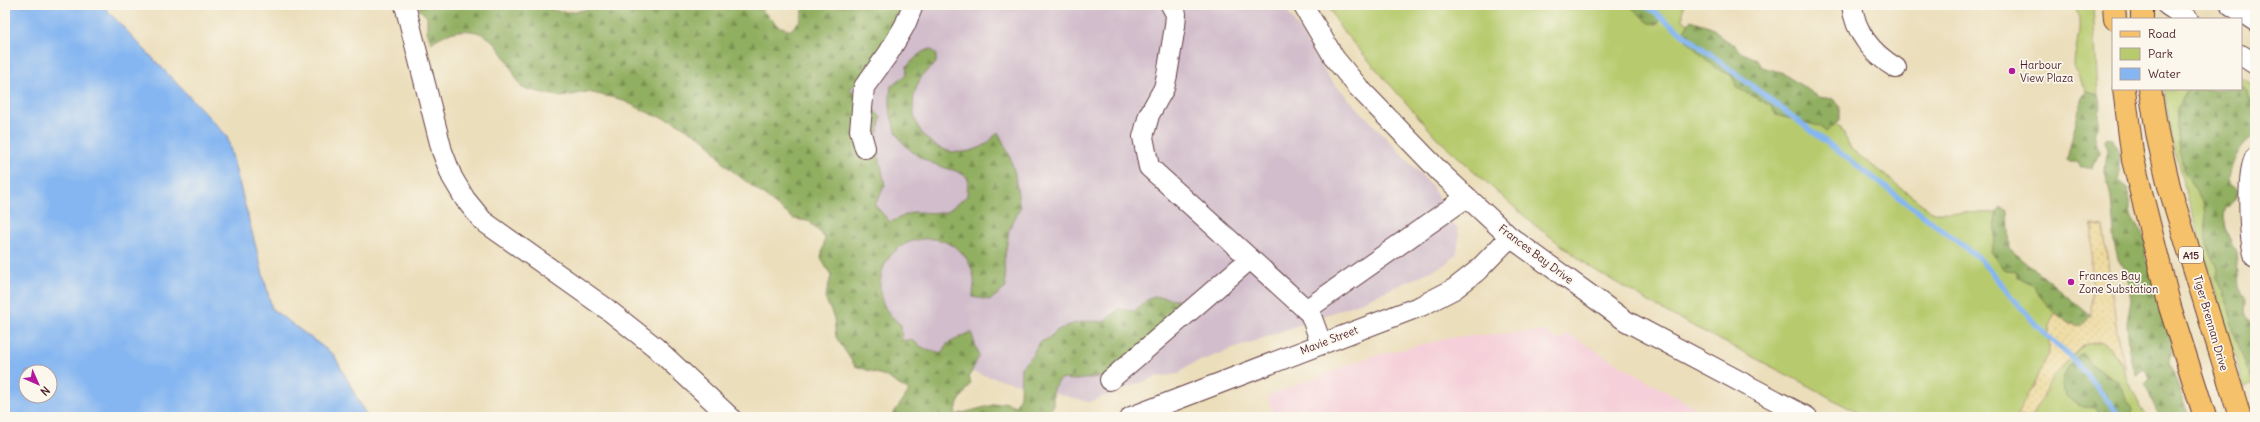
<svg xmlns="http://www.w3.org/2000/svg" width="2260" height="422" viewBox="0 0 2260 422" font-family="Delius,sans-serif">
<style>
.built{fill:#f5cfd9}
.industrial{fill:#d1bdcb}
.green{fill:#b7cb6e;stroke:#80754c}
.forest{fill:url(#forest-firs);stroke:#6e6746}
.sand{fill:url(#sand-dots);stroke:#9c7c64}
.water{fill:#85b6f1;stroke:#686a8e;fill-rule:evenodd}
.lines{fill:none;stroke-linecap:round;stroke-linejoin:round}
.stream{stroke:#85b6f1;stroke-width:5.5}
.minor-casing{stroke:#623c41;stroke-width:22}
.major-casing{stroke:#623c41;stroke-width:24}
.minor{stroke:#fff;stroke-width:20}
.major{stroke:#f5c16b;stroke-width:22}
.poi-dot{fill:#b5179e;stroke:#fbf7ec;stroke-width:1.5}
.labels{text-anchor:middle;stroke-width:3.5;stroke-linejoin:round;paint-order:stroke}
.shield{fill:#fbf7ec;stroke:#7f6065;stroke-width:1}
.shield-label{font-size:10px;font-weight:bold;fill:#4a1f2b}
.poi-label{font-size:11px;fill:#4a1f2b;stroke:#fbf7ec;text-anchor:start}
.street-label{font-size:11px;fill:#4a1f2b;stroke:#fbf7ec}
</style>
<defs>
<pattern id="forest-firs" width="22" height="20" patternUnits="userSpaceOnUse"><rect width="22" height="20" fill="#91af61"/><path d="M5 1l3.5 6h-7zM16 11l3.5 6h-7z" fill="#788e50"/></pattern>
<pattern id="sand-dots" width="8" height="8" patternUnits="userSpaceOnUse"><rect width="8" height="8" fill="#eeda9e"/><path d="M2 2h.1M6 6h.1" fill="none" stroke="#cebb88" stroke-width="1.8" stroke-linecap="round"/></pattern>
</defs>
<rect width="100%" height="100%" fill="#fbf7ec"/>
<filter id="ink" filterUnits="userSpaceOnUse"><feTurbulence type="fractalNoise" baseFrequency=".025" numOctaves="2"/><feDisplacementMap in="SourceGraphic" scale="8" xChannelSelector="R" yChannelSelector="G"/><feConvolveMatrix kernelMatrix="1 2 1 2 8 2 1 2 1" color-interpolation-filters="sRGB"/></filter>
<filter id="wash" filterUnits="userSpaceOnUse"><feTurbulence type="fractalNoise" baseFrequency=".012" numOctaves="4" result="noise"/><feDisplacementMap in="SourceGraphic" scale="16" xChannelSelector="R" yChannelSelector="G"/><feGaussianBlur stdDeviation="0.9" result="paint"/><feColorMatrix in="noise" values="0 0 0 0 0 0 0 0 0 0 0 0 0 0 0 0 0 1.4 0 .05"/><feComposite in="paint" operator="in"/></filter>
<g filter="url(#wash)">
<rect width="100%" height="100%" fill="#ebdebb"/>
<!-- built -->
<polygon class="built" points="1543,331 1561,341 1566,333 1679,399 1714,417 1274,417 1267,396 1370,357 1453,337"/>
<!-- industrial -->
<polygon class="industrial" points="904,5 1284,5 1327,76 1432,186 1451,223 1458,228 1459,240 1456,255 1445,265 1356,304 1189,365 1179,374 1156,377 1089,402 854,342 846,87"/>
<!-- green -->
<g class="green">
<polygon points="1328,5 1683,5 1683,20 1714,44 1840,126 1851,149 1932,212 1996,213 1995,238 1991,252 2035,287 2055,313 2049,326 2049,354 2016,417 1865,417 1803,383 1668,313 1593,269 1532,223 1437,138 1341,29"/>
<path d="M2074 5H2093L2098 95 2087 92C2084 85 2074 72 2074 64 2075 44 2085 24 2074 5Z"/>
<polygon points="2241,78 2255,86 2255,103 2251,102 2246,89 2241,86"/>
<polygon points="2164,89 2188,89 2177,109 2177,129 2183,169 2204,205 2207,245 2218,268 2217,277 2230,310 2232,326 2253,383 2244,387 2180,172 2171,138"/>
<path d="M2101 341C2129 362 2128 393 2148 417H2032L2053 376 2084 345Z"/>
</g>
<!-- forest -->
<g class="forest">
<path d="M419 5H542C560 15 577 14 596 5H747L748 8 761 9 778 26 791 30 800 20 805 5H909L870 71 850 89 881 117 876 142 885 185 875 205 890 222 913 212 945 213 967 196 968 178C955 168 951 171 937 165 899 151 886 126 891 86L906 75 907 66 922 52 931 49 936 54V63C931 68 924 72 921 78 895 122 939 171 985 145 990 142 994 136 998 132L1009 154 1015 174 1020 208 1009 230 1004 263 1006 288 990 300 973 297C973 291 975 284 974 278 964 221 881 228 880 286 880 295 882 304 888 312 891 317 897 321 901 325L902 341 910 339 925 349 942 354 947 344 971 332 979 356 969 377 971 383 958 403 955 415 1004 402 1016 406 1020 396 1021 367 1032 356 1039 342C1055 338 1049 334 1060 329 1075 322 1086 320 1103 322L1119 309 1135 311C1150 294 1157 295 1178 300V316L1107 376 1076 380 1061 379 1053 388V407L1044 417H891L909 391 885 376 855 366 836 337 834 318 825 298 831 276 821 258 825 238 809 221 794 219 725 165 707 141 672 120 653 115 620 99 587 92 561 97 522 88C513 74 508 59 497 46 480 24 451 28 431 43L427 30V17L420 10Z"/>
<polygon points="1629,5 1650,5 1661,19 1657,24 1649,23"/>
<polygon points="1691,20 1712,27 1722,38 1735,45 1740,52 1757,59 1762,67 1781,72 1819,97 1833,99 1840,106 1840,120 1826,132 1819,126 1776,115 1771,106 1739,89 1731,75 1715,68 1686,40 1683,32"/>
<path d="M2241 86 2246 89 2251 102 2255 103V136C2240 142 2229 167 2229 183L2238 190 2235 199 2225 210 2224 217 2227 233 2236 252 2239 286 2246 301 2245 315 2255 329V384L2247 369 2232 326 2230 310 2217 277 2218 268 2207 245 2204 205 2183 169 2177 129V109L2188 89H2241Z"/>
<path d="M2087 92 2098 95C2102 106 2098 116 2098 127L2094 133 2099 153 2093 167H2081L2077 162H2071L2067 159 2082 97Z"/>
<polygon points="2107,137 2113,139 2119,154 2119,181 2127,187 2131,216 2146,239 2145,257 2154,272 2160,313 2167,325 2172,346 2170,363 2189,417 2163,417 2156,410 2145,384 2150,377 2144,370 2136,375 2130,361 2127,323 2131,299 2127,272 2118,259 2115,246 2111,198 2105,172 2107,151 2105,140"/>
<path d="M2001 208 2008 211 2010 249 2091 316 2082 327C2078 326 2073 325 2069 323 2059 319 2038 297 2035 287L2018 277 2016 272 2006 271 1991 252 1995 238 1996 213Z"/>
<path d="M2083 353 2091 364 2120 382 2127 402 2133 410 2129 417H2102L2096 408 2083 407 2065 396C2059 377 2067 364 2083 353Z"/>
</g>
<!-- sand -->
<polygon class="sand" points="2092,225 2103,226 2118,339 2125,368 2111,348 2101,341 2083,345 2053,376 2032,417 2016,417 2049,354 2049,326 2055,313 2069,324 2082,326 2091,316"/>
<!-- water -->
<path class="water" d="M5 5H102L227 136 272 309 334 355 367 417H5ZM26 372H50V396H26Z"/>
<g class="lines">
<!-- stream -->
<polyline class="stream" points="1645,5 1978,257 2038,327 2076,362 2121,417"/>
</g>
</g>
<g filter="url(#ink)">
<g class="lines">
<!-- minor casing -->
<g class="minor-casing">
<g id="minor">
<polyline points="405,5 442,151 452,177 465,199 483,221 607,309 655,347 730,417"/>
<polyline points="1171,5 1176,14 1175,26 1167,75 1164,88 1149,115 1143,137 1149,167 1310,313 1321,343"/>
<polyline points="1303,5 1335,59 1359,88 1441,173 1510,237 1626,321 1807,417"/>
<path d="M1852 5C1855 33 1873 54 1896 68"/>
<polyline points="2167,5 2188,19"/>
<polyline points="2231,5 2255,21"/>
<polyline points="2241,55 2255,64"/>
<polyline points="865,148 860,130 864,87 888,54 905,25 913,5"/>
<path d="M2255 158C2246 174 2249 240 2255 257"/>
<polyline points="1306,310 1467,197"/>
<polyline points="1110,380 1250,259"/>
<polyline points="1131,417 1421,306 1454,289 1477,271 1510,237"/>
</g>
</g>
<!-- major casing -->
<g class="major-casing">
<g id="major">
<polyline points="2114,5 2115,19"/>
<polyline points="2142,5 2142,19"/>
<polyline points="2124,89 2133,160 2170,307 2205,417"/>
<polyline points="2150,89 2158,138 2169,186 2240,417"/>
</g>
</g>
<!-- minor -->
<use href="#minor" class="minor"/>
<!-- major -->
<use href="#major" class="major"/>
</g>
</g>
<!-- markers -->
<g class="poi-dot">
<circle cx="2012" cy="71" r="4"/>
<circle cx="2071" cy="282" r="4"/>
</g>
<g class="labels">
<!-- shield labels -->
<rect class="shield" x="2179" y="247" width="24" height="16" rx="3"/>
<g class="shield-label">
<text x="2191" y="259">A15</text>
</g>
<!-- poi labels -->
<g class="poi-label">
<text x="2020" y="69">Harbour<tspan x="2020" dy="13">View Plaza</tspan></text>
<text x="2079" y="280">Frances Bay<tspan x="2079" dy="13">Zone Substation</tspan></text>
</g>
<!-- street labels -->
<g class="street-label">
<text transform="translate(1536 254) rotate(37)" y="4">Frances Bay Drive</text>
<text transform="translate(2211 323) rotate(74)" y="4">Tiger Brennan Drive</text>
<text transform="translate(1329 340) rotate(-21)" y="4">Mavie Street</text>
</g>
</g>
<!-- margin -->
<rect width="2260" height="422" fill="none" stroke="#fbf7ec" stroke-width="20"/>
<!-- legend -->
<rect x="2112" y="18" width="130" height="72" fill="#fbf7ec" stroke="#b4a19f"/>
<rect x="2120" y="31" width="20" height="6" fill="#f5c16b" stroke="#b4a19f"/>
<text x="2148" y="38" font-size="12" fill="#4a1f2b">Road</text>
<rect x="2120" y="48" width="20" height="12" fill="#b7cb6e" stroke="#b4a19f"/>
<text x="2148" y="58" font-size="12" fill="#4a1f2b">Park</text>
<rect x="2120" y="68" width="20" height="12" fill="#85b6f1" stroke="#b4a19f"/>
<text x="2148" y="78" font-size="12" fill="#4a1f2b">Water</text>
<!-- north arrow -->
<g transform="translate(38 384) rotate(135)"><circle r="19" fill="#fbf7ec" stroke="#b4a19f"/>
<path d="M0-3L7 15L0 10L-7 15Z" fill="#b5179e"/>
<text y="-6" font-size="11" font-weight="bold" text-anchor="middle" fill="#4a1f2b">N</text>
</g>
</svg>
